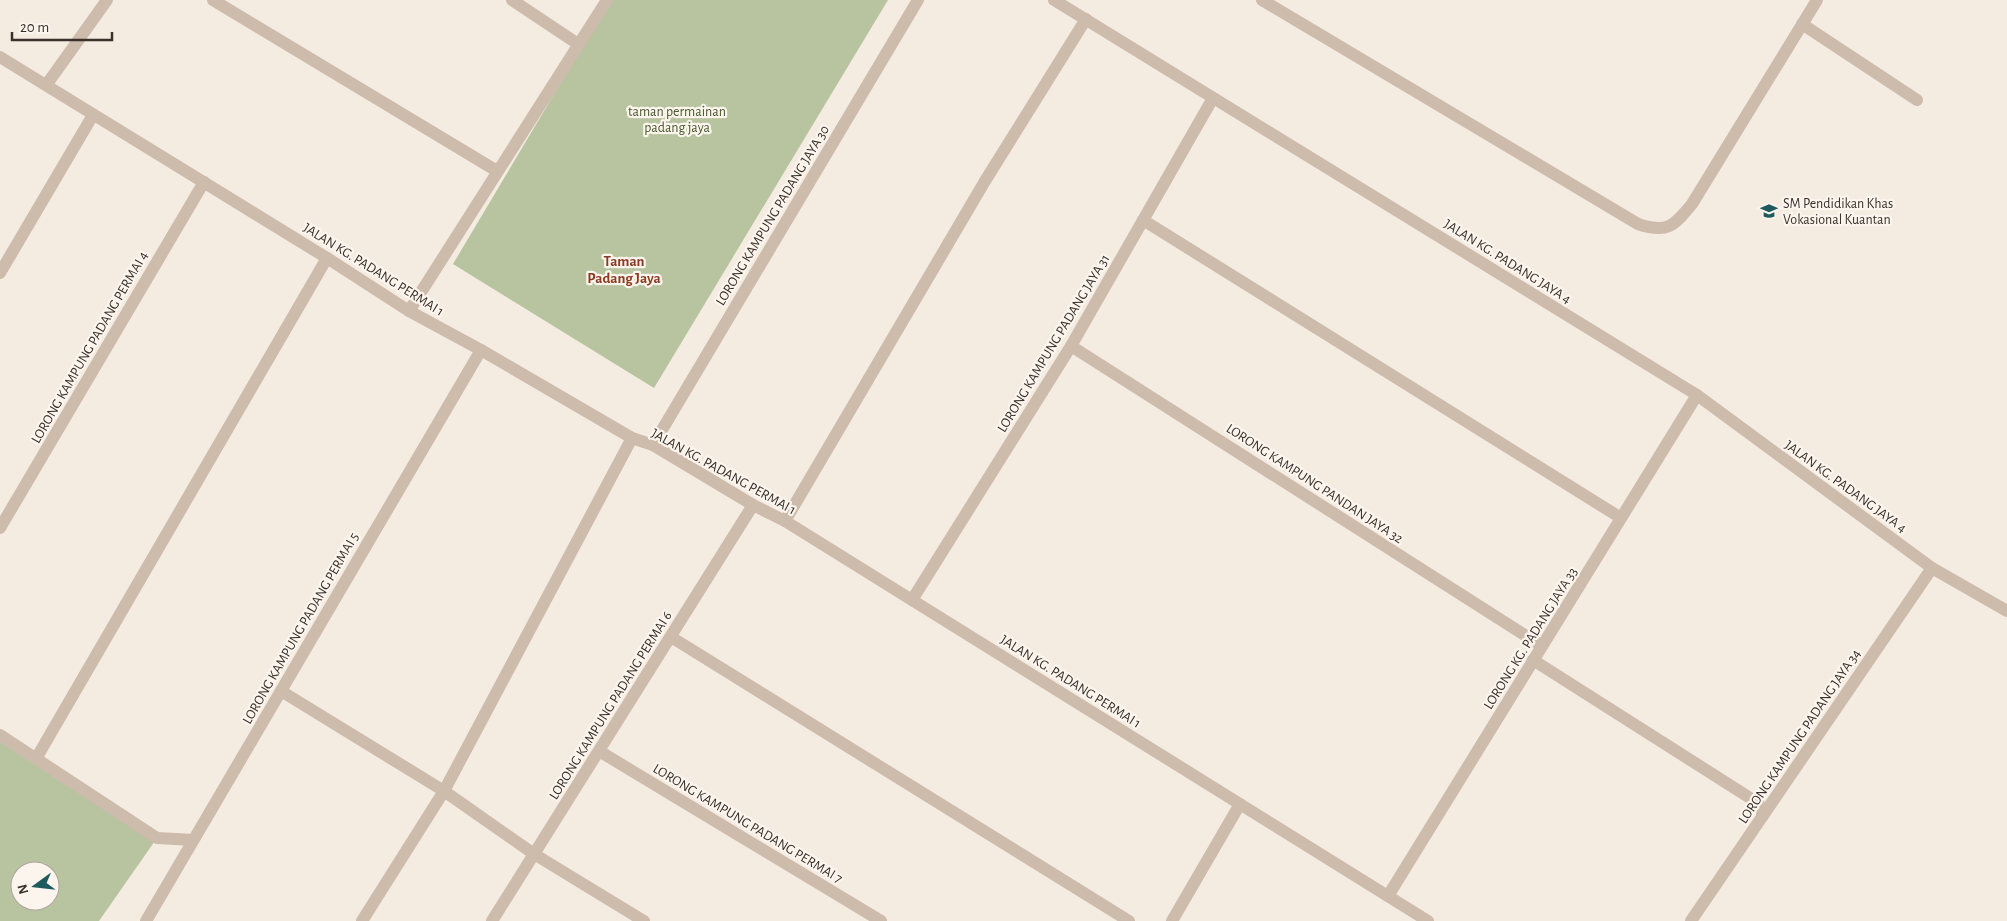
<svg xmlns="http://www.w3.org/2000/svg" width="2007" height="921" viewBox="0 0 2007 921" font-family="'Alegreya Sans',sans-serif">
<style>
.green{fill:#b8c4a0;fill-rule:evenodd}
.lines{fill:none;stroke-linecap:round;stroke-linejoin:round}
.service{stroke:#cdbbac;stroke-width:12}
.minor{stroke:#cdbbac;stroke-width:12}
.labels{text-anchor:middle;stroke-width:4.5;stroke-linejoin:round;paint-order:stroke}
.park-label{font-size:14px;fill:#4a5a2e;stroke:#fbf5ee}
.poi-label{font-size:14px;fill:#3b302b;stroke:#fbf5ee;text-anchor:start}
.street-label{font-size:14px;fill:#3b302b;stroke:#fbf5ee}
.neighbourhood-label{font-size:15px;font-weight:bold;fill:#8c3b22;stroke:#fbf5ee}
</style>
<rect width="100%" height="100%" fill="#f4ebe1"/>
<!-- green -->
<g class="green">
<polygon points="610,0 888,0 654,388 453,264"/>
<path d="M0 735 157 838 99 921H0ZM20 871H50V901H20Z"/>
</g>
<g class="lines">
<!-- service -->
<g class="service">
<polyline points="213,0 497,171"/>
<path d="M1262 0 1638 224C1667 234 1674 226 1692 204L1817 0"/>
<polyline points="1802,24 1917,100"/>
<polyline points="47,84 107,0"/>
<polyline points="1143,220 1621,518"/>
<polyline points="0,273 93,115"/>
<polyline points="409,311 607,0"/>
<polyline points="785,521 985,181 1086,19"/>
<polyline points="671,637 1129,921"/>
<polyline points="281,691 444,791 534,854 644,921"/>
<polyline points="37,757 327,258"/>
<polyline points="362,921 444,791 632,438"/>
</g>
<!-- minor -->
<g class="minor">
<polyline points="512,0 578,44"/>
<polyline points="1054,0 1697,395 1932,568 2007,611"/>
<polyline points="0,57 327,258 409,311 481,350 632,438 653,445 753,505 785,521 1428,921"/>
<polyline points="1071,346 1542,646"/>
<polyline points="653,445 918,0"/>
<polyline points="0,528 204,182"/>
<polyline points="912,600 1071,346 1213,98"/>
<polyline points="1533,660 1758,803 1762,810 1762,817"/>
<polyline points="0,735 157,838 193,840"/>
<polyline points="599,751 881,921"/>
<polyline points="1388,896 1697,395"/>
<polyline points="146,921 481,350"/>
<polyline points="492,921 753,505"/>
<polyline points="1172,921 1240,804"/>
<polyline points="1691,921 1932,568"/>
</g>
</g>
<!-- icons -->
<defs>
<g id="school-bare" transform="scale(1.35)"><path d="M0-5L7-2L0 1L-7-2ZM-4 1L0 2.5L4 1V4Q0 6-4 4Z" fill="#1f5a5e" stroke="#fbf5ee" stroke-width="2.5" paint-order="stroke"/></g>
</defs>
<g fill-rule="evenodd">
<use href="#school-bare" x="1769" y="211"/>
</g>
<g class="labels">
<!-- park labels -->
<g class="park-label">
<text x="677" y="116">taman permainan<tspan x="677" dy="16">padang jaya</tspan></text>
</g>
<!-- poi labels -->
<g class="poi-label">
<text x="1783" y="208">SM Pendidikan Khas<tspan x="1783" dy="16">Vokasional Kuantan</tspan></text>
</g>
<!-- street labels -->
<g class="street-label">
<text transform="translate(772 215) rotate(-59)" y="5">LORONG KAMPUNG PADANG JAYA 30</text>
<text transform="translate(1508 261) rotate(32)" y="5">JALAN KG. PADANG JAYA 4</text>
<text transform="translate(374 269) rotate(32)" y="5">JALAN KG. PADANG PERMAI 1</text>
<text transform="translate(1053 343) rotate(-59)" y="5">LORONG KAMPUNG PADANG JAYA 31</text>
<text transform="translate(89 347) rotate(-60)" y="5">LORONG KAMPUNG PADANG PERMAI 4</text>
<text transform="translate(724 471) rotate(29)" y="5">JALAN KG. PADANG PERMAI 1</text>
<text transform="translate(1315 483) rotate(33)" y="5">LORONG KAMPUNG PANDAN JAYA 32</text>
<text transform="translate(1846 486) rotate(36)" y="5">JALAN KG. PADANG JAYA 4</text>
<text transform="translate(300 628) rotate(-60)" y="5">LORONG KAMPUNG PADANG PERMAI 5</text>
<text transform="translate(1530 638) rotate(-58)" y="5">LORONG KG. PADANG JAYA 33</text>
<text transform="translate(1071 681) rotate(32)" y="5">JALAN KG. PADANG PERMAI 1</text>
<text transform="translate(610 705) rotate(-58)" y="5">LORONG KAMPUNG PADANG PERMAI 6</text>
<text transform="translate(1799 736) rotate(-56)" y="5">LORONG KAMPUNG PADANG JAYA 34</text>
<text transform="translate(748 823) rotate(31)" y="5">LORONG KAMPUNG PADANG PERMAI 7</text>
</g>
<!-- neighbourhood labels -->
<g class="neighbourhood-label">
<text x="624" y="266">Taman<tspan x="624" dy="17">Padang Jaya</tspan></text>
</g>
</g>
<!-- north arrow -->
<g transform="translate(35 886) rotate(255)"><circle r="24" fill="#fbf5ee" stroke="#aea6a0"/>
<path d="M0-4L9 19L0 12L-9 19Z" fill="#1f5a5e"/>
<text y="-8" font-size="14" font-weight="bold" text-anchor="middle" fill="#3b302b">N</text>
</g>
<!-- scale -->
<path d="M12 32v8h100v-8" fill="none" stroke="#3b302b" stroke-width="2.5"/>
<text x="20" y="32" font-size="15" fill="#3b302b" stroke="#fbf5ee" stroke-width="4" paint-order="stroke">20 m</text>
</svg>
